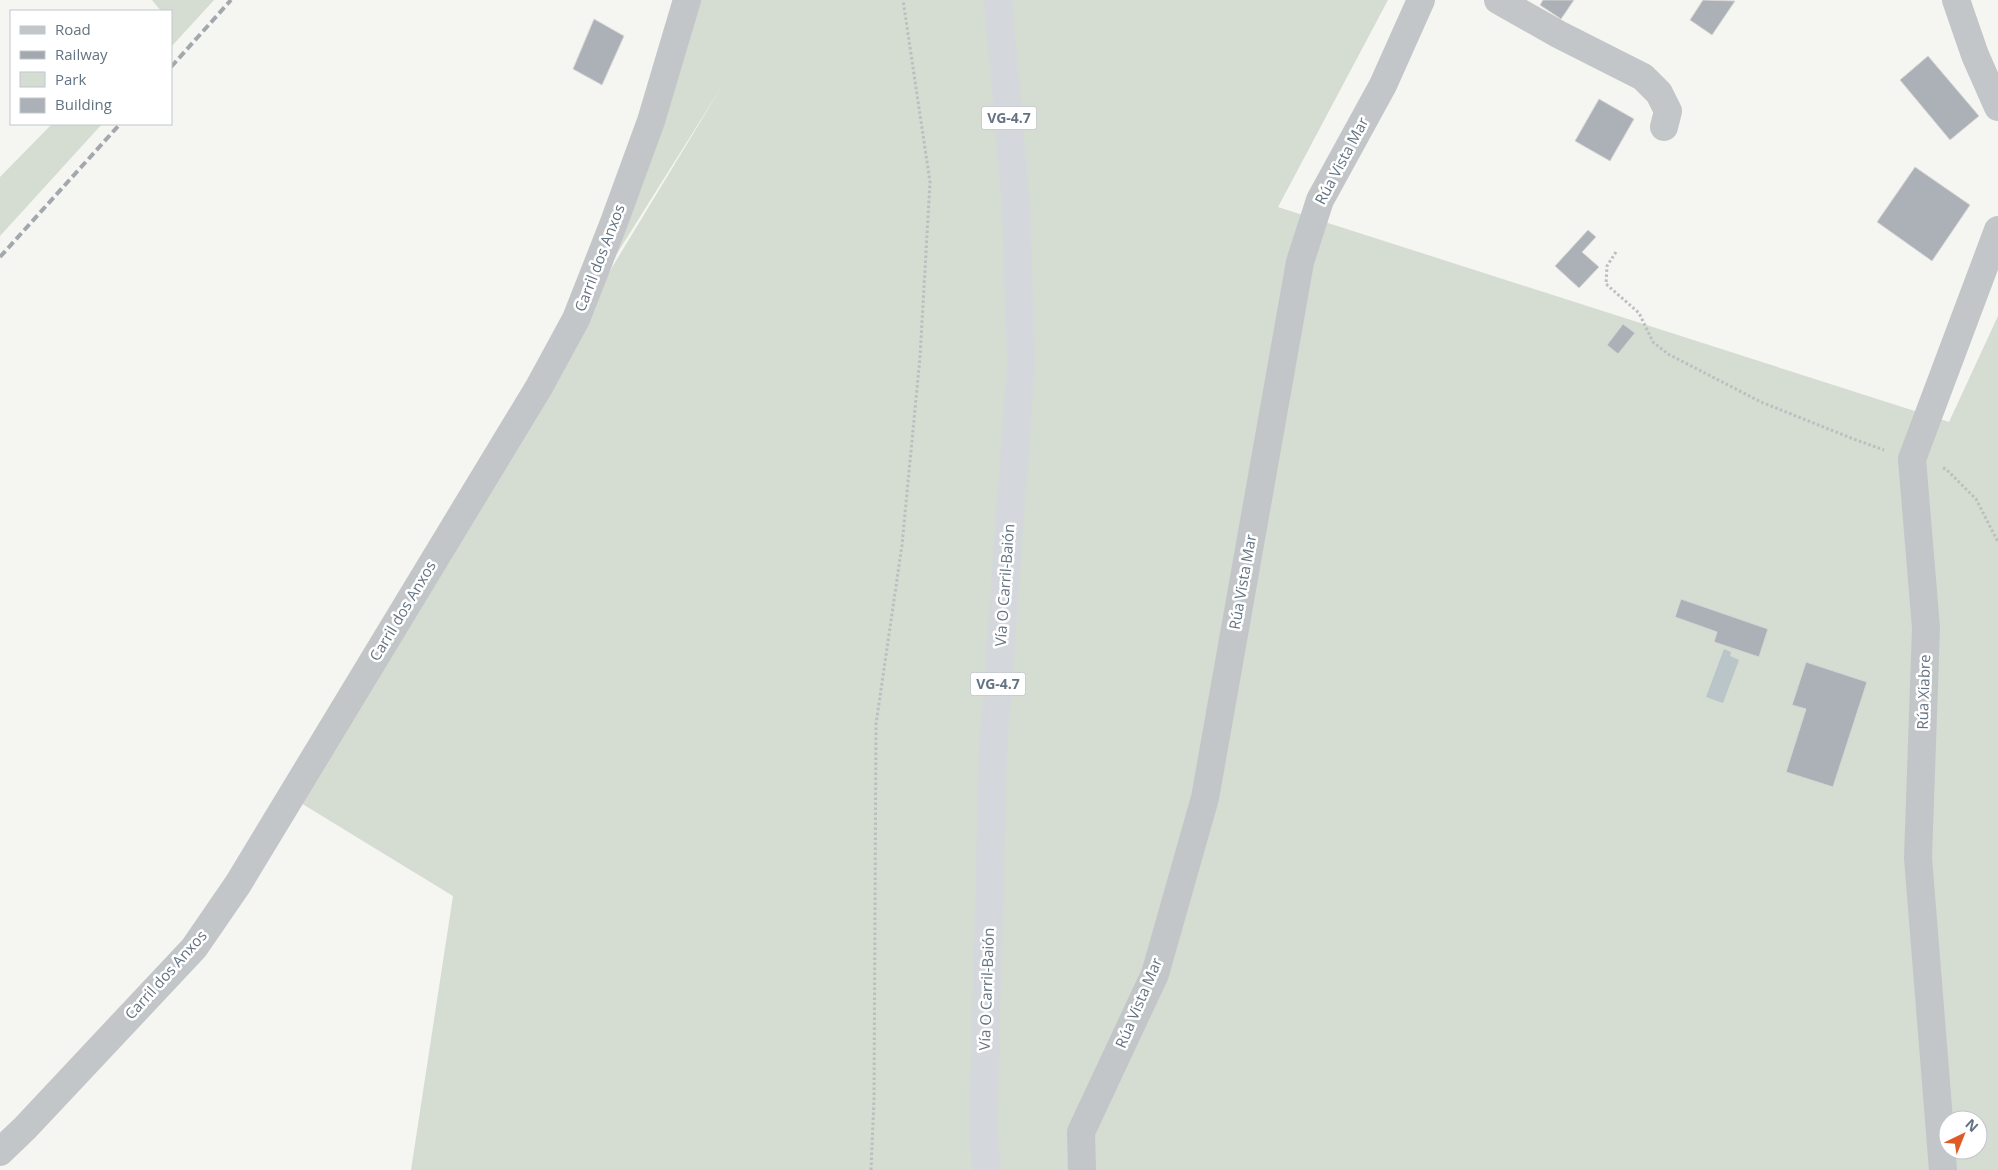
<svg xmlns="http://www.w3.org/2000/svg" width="1998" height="1170" viewBox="0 0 1998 1170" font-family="'Open Sans',sans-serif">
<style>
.green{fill:#d5dcd2;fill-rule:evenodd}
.water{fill:#bac5c9}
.building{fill:#abb1b7;stroke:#d6d6d4}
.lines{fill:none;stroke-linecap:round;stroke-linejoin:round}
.path{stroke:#bcbec0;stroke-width:3;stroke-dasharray:2.5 2.5;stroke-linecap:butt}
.minor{stroke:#c2c6c9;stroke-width:28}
.highway{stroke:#d4d8dc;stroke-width:28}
.rail{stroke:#a3a8ae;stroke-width:4;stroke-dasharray:8 4;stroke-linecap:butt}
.labels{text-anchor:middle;stroke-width:5;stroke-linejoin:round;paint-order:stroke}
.shield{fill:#fff;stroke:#929da8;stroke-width:1}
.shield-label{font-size:14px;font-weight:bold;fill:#647382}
.street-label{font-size:15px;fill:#647382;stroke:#fff}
</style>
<rect width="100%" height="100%" fill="#f5f5f1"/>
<!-- green -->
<g class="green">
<polygon points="152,0 214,0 171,47 171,11 161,11"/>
<path d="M687 0H1388L1278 207 1949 422 1998 316V1170H411L453 896 291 797 722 86 576 319ZM1948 1120H1978V1150H1948Z"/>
<polygon points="52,124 102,124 0,236 0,177"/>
</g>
<!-- water -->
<polygon class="water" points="1724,649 1731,652 1730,656 1739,660 1723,703 1706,697"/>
<!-- building -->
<g class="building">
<polygon points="1543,0 1574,0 1561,19 1540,5"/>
<polygon points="1703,0 1735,1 1712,35 1690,20"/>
<polygon points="594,19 624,36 602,85 573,69"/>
<polygon points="1928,56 1979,116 1950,140 1900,80"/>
<polygon points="1599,99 1634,119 1610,161 1575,141"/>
<polygon points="1915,167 1970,205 1932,261 1877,222"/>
<polygon points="1588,230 1596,237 1582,252 1599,267 1579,288 1555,266"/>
<polygon points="1623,324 1635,333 1618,354 1607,345"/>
<polygon points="1681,599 1768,629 1759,657 1714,642 1717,632 1675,617"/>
<polygon points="1806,662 1867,682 1833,787 1786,772 1806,709 1792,705"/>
</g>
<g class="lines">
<!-- path -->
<g class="path">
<polyline points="1616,252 1607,266 1606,284 1639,313 1653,342 1668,354 1761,402 1851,438 1884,450"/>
<polyline points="1943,468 1946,469 1976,499 1998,542"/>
<polyline points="871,1170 874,1099 876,724 902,545 920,357 930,182 903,0"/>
</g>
<!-- minor -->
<g class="minor">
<polyline points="1498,0 1558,34 1643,77 1659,93 1668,111 1664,127"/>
<polyline points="1956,0 1975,55 1998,107"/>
<polyline points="0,1152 25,1128 194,948 238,884 539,387 576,319 613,225 651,121 687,0"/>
<polyline points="1082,1170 1081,1132 1155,974 1205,798 1300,262 1320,200 1383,85 1421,0"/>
<polyline points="1943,1170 1918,858 1926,628 1912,459 1998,230"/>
</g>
<!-- highway -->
<polyline class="highway" points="987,1170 983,1133 993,752 1021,365 1016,205 998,0"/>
<!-- rail -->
<g class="rail">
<polyline points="171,67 231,0"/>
<polyline points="0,257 120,124"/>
</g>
</g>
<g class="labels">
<!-- shield labels -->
<g class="shield">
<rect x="981.5" y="106.5" width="55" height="23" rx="4"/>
<rect x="970.5" y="672.5" width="55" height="23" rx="4"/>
</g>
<g class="shield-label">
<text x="1009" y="123">VG-4.7</text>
<text x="998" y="689">VG-4.7</text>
</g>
<!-- street labels -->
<g class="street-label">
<text transform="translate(1342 161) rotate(-62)" y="5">Rúa Vista Mar</text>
<text transform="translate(600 258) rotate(-69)" y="5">Carril dos Anxos</text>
<text transform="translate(1243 582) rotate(-80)" y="5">Rúa Vista Mar</text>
<text transform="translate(1005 585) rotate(-86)" y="5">Vía O Carril-Baión</text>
<text transform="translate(403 611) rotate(-59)" y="5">Carril dos Anxos</text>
<text transform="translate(1924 692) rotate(-88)" y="5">Rúa Xiabre</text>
<text transform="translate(166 975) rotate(-48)" y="5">Carril dos Anxos</text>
<text transform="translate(987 989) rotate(-88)" y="5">Vía O Carril-Baión</text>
<text transform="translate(1139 1003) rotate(-67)" y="5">Rúa Vista Mar</text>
</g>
</g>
<!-- legend -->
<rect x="10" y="10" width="162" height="115" fill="#ffffff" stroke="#c1c7cd"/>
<rect x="20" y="26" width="25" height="8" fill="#c2c6c9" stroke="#c1c7cd"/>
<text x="55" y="35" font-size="15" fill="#647382">Road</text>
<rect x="20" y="51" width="25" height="8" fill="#a3a8ae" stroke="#c1c7cd"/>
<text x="55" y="60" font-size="15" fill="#647382">Railway</text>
<rect x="20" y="72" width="25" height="15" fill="#d5dcd2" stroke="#c1c7cd"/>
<text x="55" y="85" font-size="15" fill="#647382">Park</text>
<rect x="20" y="98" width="25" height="15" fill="#abb1b7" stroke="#c1c7cd"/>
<text x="55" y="110" font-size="15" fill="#647382">Building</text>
<!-- north arrow -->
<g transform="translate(1963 1135) rotate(43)"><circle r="24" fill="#ffffff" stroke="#c1c7cd"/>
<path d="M0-4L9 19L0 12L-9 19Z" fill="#e05a26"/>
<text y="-8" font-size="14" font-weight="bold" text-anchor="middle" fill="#647382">N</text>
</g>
</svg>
